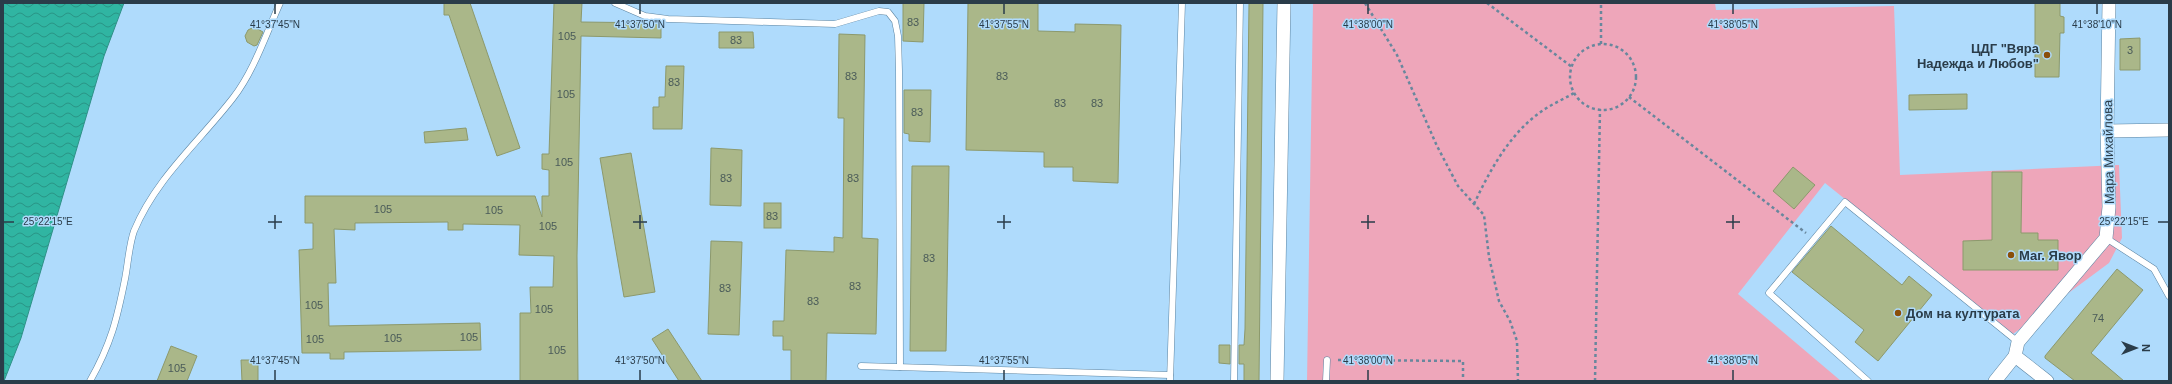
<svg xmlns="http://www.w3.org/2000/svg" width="2172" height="384" viewBox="0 0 2172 384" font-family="Arial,sans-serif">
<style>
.park{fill:#eea6ba}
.water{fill:url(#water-waves);stroke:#2e9187}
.building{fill:#aab789;stroke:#8c996c}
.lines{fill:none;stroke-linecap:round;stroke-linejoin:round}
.service-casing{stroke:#5b84a2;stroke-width:7}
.minor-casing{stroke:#5b84a2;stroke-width:14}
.path{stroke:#68879d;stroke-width:2.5;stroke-dasharray:3 3;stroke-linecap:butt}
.service{stroke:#fff;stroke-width:6}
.minor{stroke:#fff;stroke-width:13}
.ticks{fill:none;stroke:#2a3c49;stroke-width:1.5}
.poi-dot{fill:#8a4f0b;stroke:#afdbfc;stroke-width:1.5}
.labels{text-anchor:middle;stroke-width:3;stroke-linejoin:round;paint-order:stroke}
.number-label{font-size:11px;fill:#4a5b59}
.poi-label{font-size:13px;font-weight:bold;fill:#2a3c49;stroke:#afdbfc;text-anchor:start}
.street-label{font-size:13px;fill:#2a3c49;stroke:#afdbfc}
.ticks-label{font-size:10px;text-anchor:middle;fill:#2a3c49;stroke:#afdbfc;stroke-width:3;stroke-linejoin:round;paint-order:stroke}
</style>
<defs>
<pattern id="water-waves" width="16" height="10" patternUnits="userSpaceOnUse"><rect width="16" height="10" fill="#30b5a2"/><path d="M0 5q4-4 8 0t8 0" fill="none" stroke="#299486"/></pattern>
</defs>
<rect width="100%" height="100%" fill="#afdbfc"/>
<!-- park -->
<polygon class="park" points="1313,3 1715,3 1716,10 1894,6 1900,175 2119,165 2122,238 2109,263 2013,334 1825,183 1738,294 1841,381 1307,381"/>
<!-- water -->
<polygon class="water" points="3,3 124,3 104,56 21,338 4,381"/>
<!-- building -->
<g class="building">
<polygon points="444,3 470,3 520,148 497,156 449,15 444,15"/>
<polygon points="554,3 582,3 581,22 661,23 661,38 581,36 577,256 578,381 520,381 520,313 531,313 530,287 553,287 554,256 519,255 520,225 463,224 463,230 448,230 448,222 355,223 355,230 334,229 336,283 328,283 329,326 480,323 481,350 344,352 344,359 330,359 330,353 302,353 299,250 313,249 313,223 305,223 305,196 535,196 542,217 542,196 549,196 549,170 542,169 542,154 549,154"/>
<polygon points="903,3 924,3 923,42 903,41"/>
<polygon points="968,3 1038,3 1038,31 1075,32 1075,24 1121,25 1118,183 1073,181 1073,167 1044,167 1044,152 966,150"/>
<polygon points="1249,3 1263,3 1259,381 1244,381 1244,364 1239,364 1239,345 1244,345 1245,329"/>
<polygon points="2035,3 2060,3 2060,16 2064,17 2064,33 2060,33 2059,77 2035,77"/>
<polygon points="254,27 263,32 257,45 254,46 247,42 245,36 248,30"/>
<polygon points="719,32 753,32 754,48 719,48"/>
<polygon points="839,34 865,35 862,238 878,239 876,334 827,333 826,381 791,381 791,350 783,350 783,336 773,336 773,321 784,321 786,250 834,252 834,237 843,238 844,118 838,118"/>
<polygon points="2140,38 2140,70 2120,70 2120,39"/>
<polygon points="666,66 684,66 682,129 653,129 653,107 659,107 659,97 665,97"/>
<polygon points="904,90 931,90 930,142 909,141 909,134 904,133"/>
<polygon points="1967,94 1967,109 1909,110 1909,95"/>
<polygon points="466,128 468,140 425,143 424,132"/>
<polygon points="711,148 742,150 741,206 710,205"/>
<polygon points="631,153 655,292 624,297 600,158"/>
<polygon points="912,166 949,166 946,351 910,351"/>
<polygon points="1793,167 1815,185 1794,209 1773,191"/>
<polygon points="1992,172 2022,172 2021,233 2038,233 2038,240 2058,240 2058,270 1963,270 1963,241 1992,240"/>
<rect x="764" y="203" width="17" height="25"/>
<polygon points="1831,226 1902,285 1909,276 1932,295 1878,361 1855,342 1864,330 1792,272"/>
<polygon points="711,241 742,242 739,335 708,334"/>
<polygon points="2117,269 2143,290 2091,353 2124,381 2075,381 2045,358 2045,356"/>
<polygon points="668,329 702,381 679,381 652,339"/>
<polygon points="1219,345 1230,345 1230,364 1219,363"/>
<polygon points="171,346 197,356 187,381 157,381"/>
<polygon points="241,360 258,360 258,381 242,381"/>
</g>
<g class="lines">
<!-- service casing -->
<g class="service-casing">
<g id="service">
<polyline points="615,3 645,16 668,19 835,24 879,11 888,12 895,21 898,36 899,71 900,367"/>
<polyline points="2106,238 2154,269 2169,296"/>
<polyline points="861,366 1170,375"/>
<path d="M90 381C111 344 117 319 125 279 128 264 129 245 134 231 156 178 199 142 233 98 254 71 266 34 280 3"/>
<polyline points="1170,381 1182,3"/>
<polyline points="1234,381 1240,3"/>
<polyline points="1326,381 1327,360"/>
<polyline points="1868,381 1769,293 1845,202 2018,342"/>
</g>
</g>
<!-- minor casing -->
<g class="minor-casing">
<g id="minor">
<polyline points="2107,131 2169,130"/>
<polyline points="2015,356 2047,381"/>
<polyline points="1277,381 1284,3"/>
<polyline points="1995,381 2015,356 2018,342 2106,238 2109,207 2107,131 2109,3"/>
</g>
</g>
<!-- path -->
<g class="path">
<polyline points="1365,3 1397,55 1437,146 1458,186 1484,215 1489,257 1499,301 1510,321 1517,341 1518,381"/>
<polyline points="1487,3 1572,67"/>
<polyline points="1601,44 1601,3"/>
<circle cx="1603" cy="77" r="33"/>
<polyline points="1629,97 1806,233"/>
<path d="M1474 204C1490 170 1510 133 1542 111 1552 104 1564 99 1574 93"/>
<polyline points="1338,360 1463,361 1463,381"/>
<polyline points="1595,381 1600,109"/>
</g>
<!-- service -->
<use href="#service" class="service"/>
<!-- minor -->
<use href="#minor" class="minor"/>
</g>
<!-- ticks -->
<path class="ticks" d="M275 4V14M640 4V14M1004 4V14M1368 4V14M1733 4V14M2097 4V14M275 215V229M640 215V229M1004 215V229M1368 215V229M1733 215V229M4 222H14M268 222H282M633 222H647M997 222H1011M1361 222H1375M1726 222H1740M2158 222H2168M275 370V380M640 370V380M1004 370V380M1368 370V380M1733 370V380"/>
<!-- markers -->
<g class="poi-dot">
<circle cx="2047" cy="55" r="4"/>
<circle cx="2011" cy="255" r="4"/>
<circle cx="1898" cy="313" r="4"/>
</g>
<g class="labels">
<!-- number labels -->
<g class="number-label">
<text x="913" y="26">83</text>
<text x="567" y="40">105</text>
<text x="736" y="44">83</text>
<text x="2130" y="54">3</text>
<text x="851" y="80">83</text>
<text x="1002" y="80">83</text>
<text x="674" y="86">83</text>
<text x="566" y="98">105</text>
<text x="1060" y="107">83</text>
<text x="1097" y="107">83</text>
<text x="917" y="116">83</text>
<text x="564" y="166">105</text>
<text x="726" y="182">83</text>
<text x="853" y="182">83</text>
<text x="383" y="213">105</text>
<text x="494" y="214">105</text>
<text x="772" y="220">83</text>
<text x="548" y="230">105</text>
<text x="929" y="262">83</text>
<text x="855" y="290">83</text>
<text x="725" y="292">83</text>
<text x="813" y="305">83</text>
<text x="314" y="309">105</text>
<text x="544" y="313">105</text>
<text x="2098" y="322">74</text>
<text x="469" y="341">105</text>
<text x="393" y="342">105</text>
<text x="315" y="343">105</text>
<text x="557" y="354">105</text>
<text x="177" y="372">105</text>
</g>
<!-- poi labels -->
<g class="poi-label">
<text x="2039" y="53" text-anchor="end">ЦДГ "Вяра<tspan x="2039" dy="15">Надежда и Любов"</tspan></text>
<text x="2019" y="260">Маг. Явор</text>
<text x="1906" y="318">Дом на културата</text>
</g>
<!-- street labels -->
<g class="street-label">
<text transform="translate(2108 152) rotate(-91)" y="5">Мара Михайлова</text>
</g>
</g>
<g class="ticks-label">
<text x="275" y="28">41°37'45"N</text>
<text x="640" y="28">41°37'50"N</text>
<text x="1004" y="28">41°37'55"N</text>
<text x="1368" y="28">41°38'00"N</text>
<text x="1733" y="28">41°38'05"N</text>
<text x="2097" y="28">41°38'10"N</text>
<text x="2124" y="225">25°22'15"E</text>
<text x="48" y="225">25°22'15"E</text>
<text x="275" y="364">41°37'45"N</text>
<text x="640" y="364">41°37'50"N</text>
<text x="1004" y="364">41°37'55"N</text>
<text x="1368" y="364">41°38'00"N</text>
<text x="1733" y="364">41°38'05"N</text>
</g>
<!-- border -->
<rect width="2172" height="384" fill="none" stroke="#2a3c49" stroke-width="8"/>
<!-- north arrow -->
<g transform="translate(2136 348) rotate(90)" stroke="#afdbfc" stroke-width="3" paint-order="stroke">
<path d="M0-3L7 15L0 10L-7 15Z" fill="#2a3c49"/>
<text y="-6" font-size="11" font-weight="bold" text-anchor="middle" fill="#2a3c49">N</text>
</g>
</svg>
